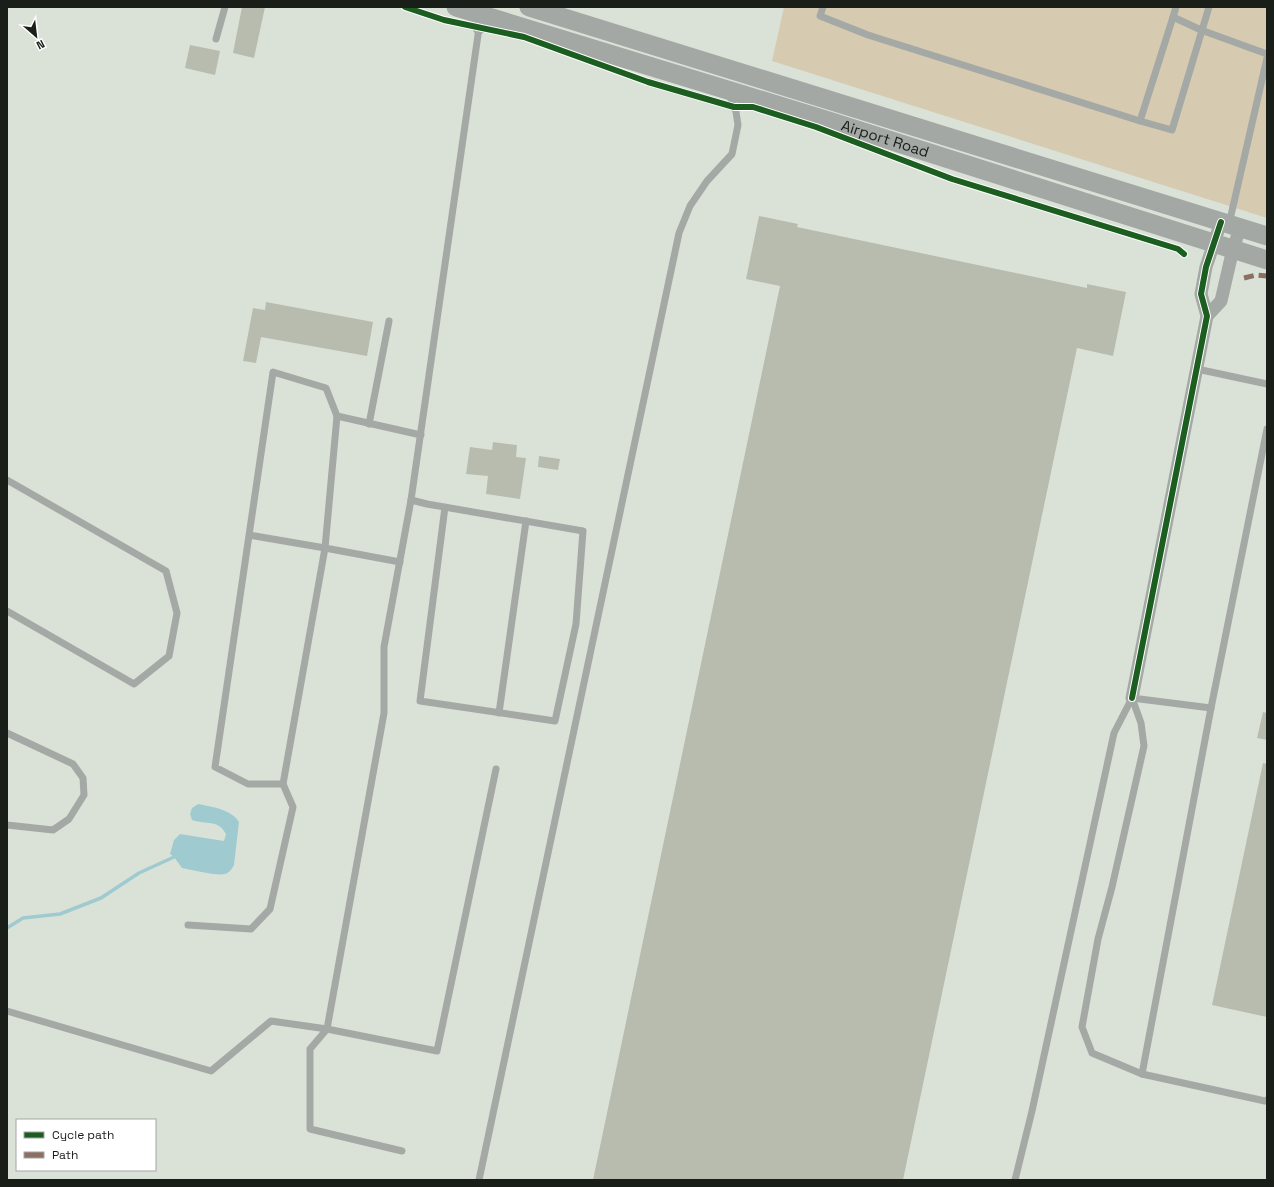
<svg xmlns="http://www.w3.org/2000/svg" width="1274" height="1187" viewBox="0 0 1274 1187" font-family="'Space Grotesk',sans-serif">
<style>
.green{fill:#d6cab0}
.water{fill:#9fcbd0}
.lines{fill:none;stroke-linecap:round;stroke-linejoin:round}
.stream{stroke:#9fcbd0;stroke-width:3.5}
.building{fill:#b8bcae}
.lane{stroke:#a4a9a5;stroke-width:7}
.street{stroke:#a4a9a5;stroke-width:13}
.secondary{stroke:#a3a8a4;stroke-width:19}
.quiet{stroke:#8d6e63;stroke-width:5;stroke-dasharray:10 5;stroke-linecap:butt}
.cycleway-casing{stroke:#fff;stroke-width:8}
.cycleway{stroke:#1b5e20;stroke-width:6}
.labels{text-anchor:middle;stroke-width:3;stroke-linejoin:round;paint-order:stroke}
.street-label{font-size:15px;fill:#191e18;stroke:#fff}
</style>
<rect width="100%" height="100%" fill="#dae2d8"/>
<!-- green -->
<polygon class="green" points="784,7 1267,7 1267,218 772,61"/>
<!-- water -->
<path class="water" d="M198 804C212 807 231 809 239 822L234 865C232 869 229 873 225 874 216 876 192 870 182 868L174 857 170 854 174 840 180 834 224 841 226 834C218 819 206 825 192 820L190 814 192 808Z"/>
<g class="lines">
<!-- stream -->
<polyline class="stream" points="7,928 23,918 60,914 101,898 139,873 174,857"/>
</g>
<!-- building -->
<g class="building">
<polygon points="242,7 265,7 254,58 233,53"/>
<polygon points="190,45 220,51 215,75 185,68"/>
<polygon points="759,216 798,224 797,227 1087,288 1087,284 1126,292 1113,356 1077,348 903,1180 593,1180 780,286 746,279"/>
<polygon points="266,302 373,322 367,356 261,337 256,363 243,361 253,308 265,310"/>
<polygon points="493,442 517,445 516,457 526,458 520,499 486,494 488,476 466,474 470,447 492,450"/>
<polygon points="539,456 560,459 558,470 538,467"/>
<polygon points="1263,712 1267,713 1267,740 1257,738"/>
<polygon points="1263,763 1267,764 1267,1017 1212,1005"/>
</g>
<g class="lines">
<!-- lane -->
<g class="lane">
<polyline points="823,7 820,16 868,35 1140,121 1173,17 1201,30 1267,54"/>
<polyline points="1173,17 1176,7"/>
<polyline points="216,39 225,7"/>
<polyline points="1140,121 1172,130 1209,7"/>
<polyline points="1229,224 1267,58"/>
<polyline points="1197,369 1267,384"/>
<polyline points="337,416 421,435"/>
<polyline points="369,424 389,321"/>
<polyline points="7,480 166,571 177,613 169,656 134,684 7,611"/>
<polyline points="411,500 427,504 583,531 576,624 555,721 420,701 445,507"/>
<polyline points="249,535 325,548 337,416 326,388 273,372 215,767 248,784 283,784 325,548 400,562"/>
<polyline points="1132,698 1141,723 1144,746 1112,887 1098,939 1082,1027 1092,1053 1142,1074 1265,1101 1267,1100"/>
<polyline points="1132,698 1211,708"/>
<polyline points="499,713 526,521"/>
<polyline points="7,733 73,764 83,778 84,795 69,819 53,830 7,825"/>
<polyline points="188,925 251,929 270,909 293,807 283,784"/>
<polyline points="7,1011 211,1071 271,1021 327,1029 437,1051 496,769"/>
<polyline points="1142,1074 1211,708 1267,429"/>
<polyline points="402,1151 310,1129 310,1049 327,1029 384,713 384,647 411,500 479,28"/>
<polyline points="479,1180 679,233 690,206 707,181 732,154 738,125 736,112 728,92"/>
<polyline points="1015,1180 1032,1111 1114,733 1132,698"/>
</g>
<!-- street -->
<g class="street">
<polyline points="479,28 485,7"/>
<polyline points="1207,316 1221,301 1233,249 1240,228"/>
<polyline points="1132,698 1207,316 1201,294 1206,267 1221,222"/>
</g>
<!-- secondary -->
<g class="secondary">
<path id="s1" d="M456 7 829 121 1267 260"/>
<polyline points="529,7 1267,236"/>
</g>
<!-- quiet -->
<polyline class="quiet" points="1244,278 1256,275 1267,276"/>
<!-- cycleway casing -->
<g class="cycleway-casing">
<g id="cycleway">
<polyline points="405,7 444,20 524,37 648,82 734,107 753,107 816,127 952,179 1178,249 1184,254"/>
<polyline points="1132,698 1207,316 1201,294 1206,267 1221,222"/>
</g>
</g>
<!-- cycleway -->
<use href="#cycleway" class="cycleway"/>
</g>
<g class="labels">
<!-- street labels -->
<g class="street-label">
<text dy="5" stroke="none"><textPath href="#s1" startOffset="449">Airport Road</textPath></text>
</g>
</g>
<!-- border -->
<rect width="1274" height="1187" fill="none" stroke="#191e18" stroke-width="16"/>
<!-- legend -->
<rect x="16" y="1119" width="140" height="52" fill="#ffffff" stroke="#a3a5a3"/>
<rect x="24" y="1132" width="20" height="6" fill="#1b5e20" stroke="#a3a5a3"/>
<text x="52" y="1139" font-size="12" fill="#191e18">Cycle path</text>
<rect x="24" y="1152" width="20" height="6" fill="#8d6e63" stroke="#a3a5a3"/>
<text x="52" y="1159" font-size="12" fill="#191e18">Path</text>
<!-- north arrow -->
<g transform="translate(36 36) rotate(152)" stroke="#ffffff" stroke-width="3" paint-order="stroke">
<path d="M0-3L7 15L0 10L-7 15Z" fill="#191e18"/>
<text y="-6" font-size="11" font-weight="bold" text-anchor="middle" fill="#191e18">N</text>
</g>
</svg>
